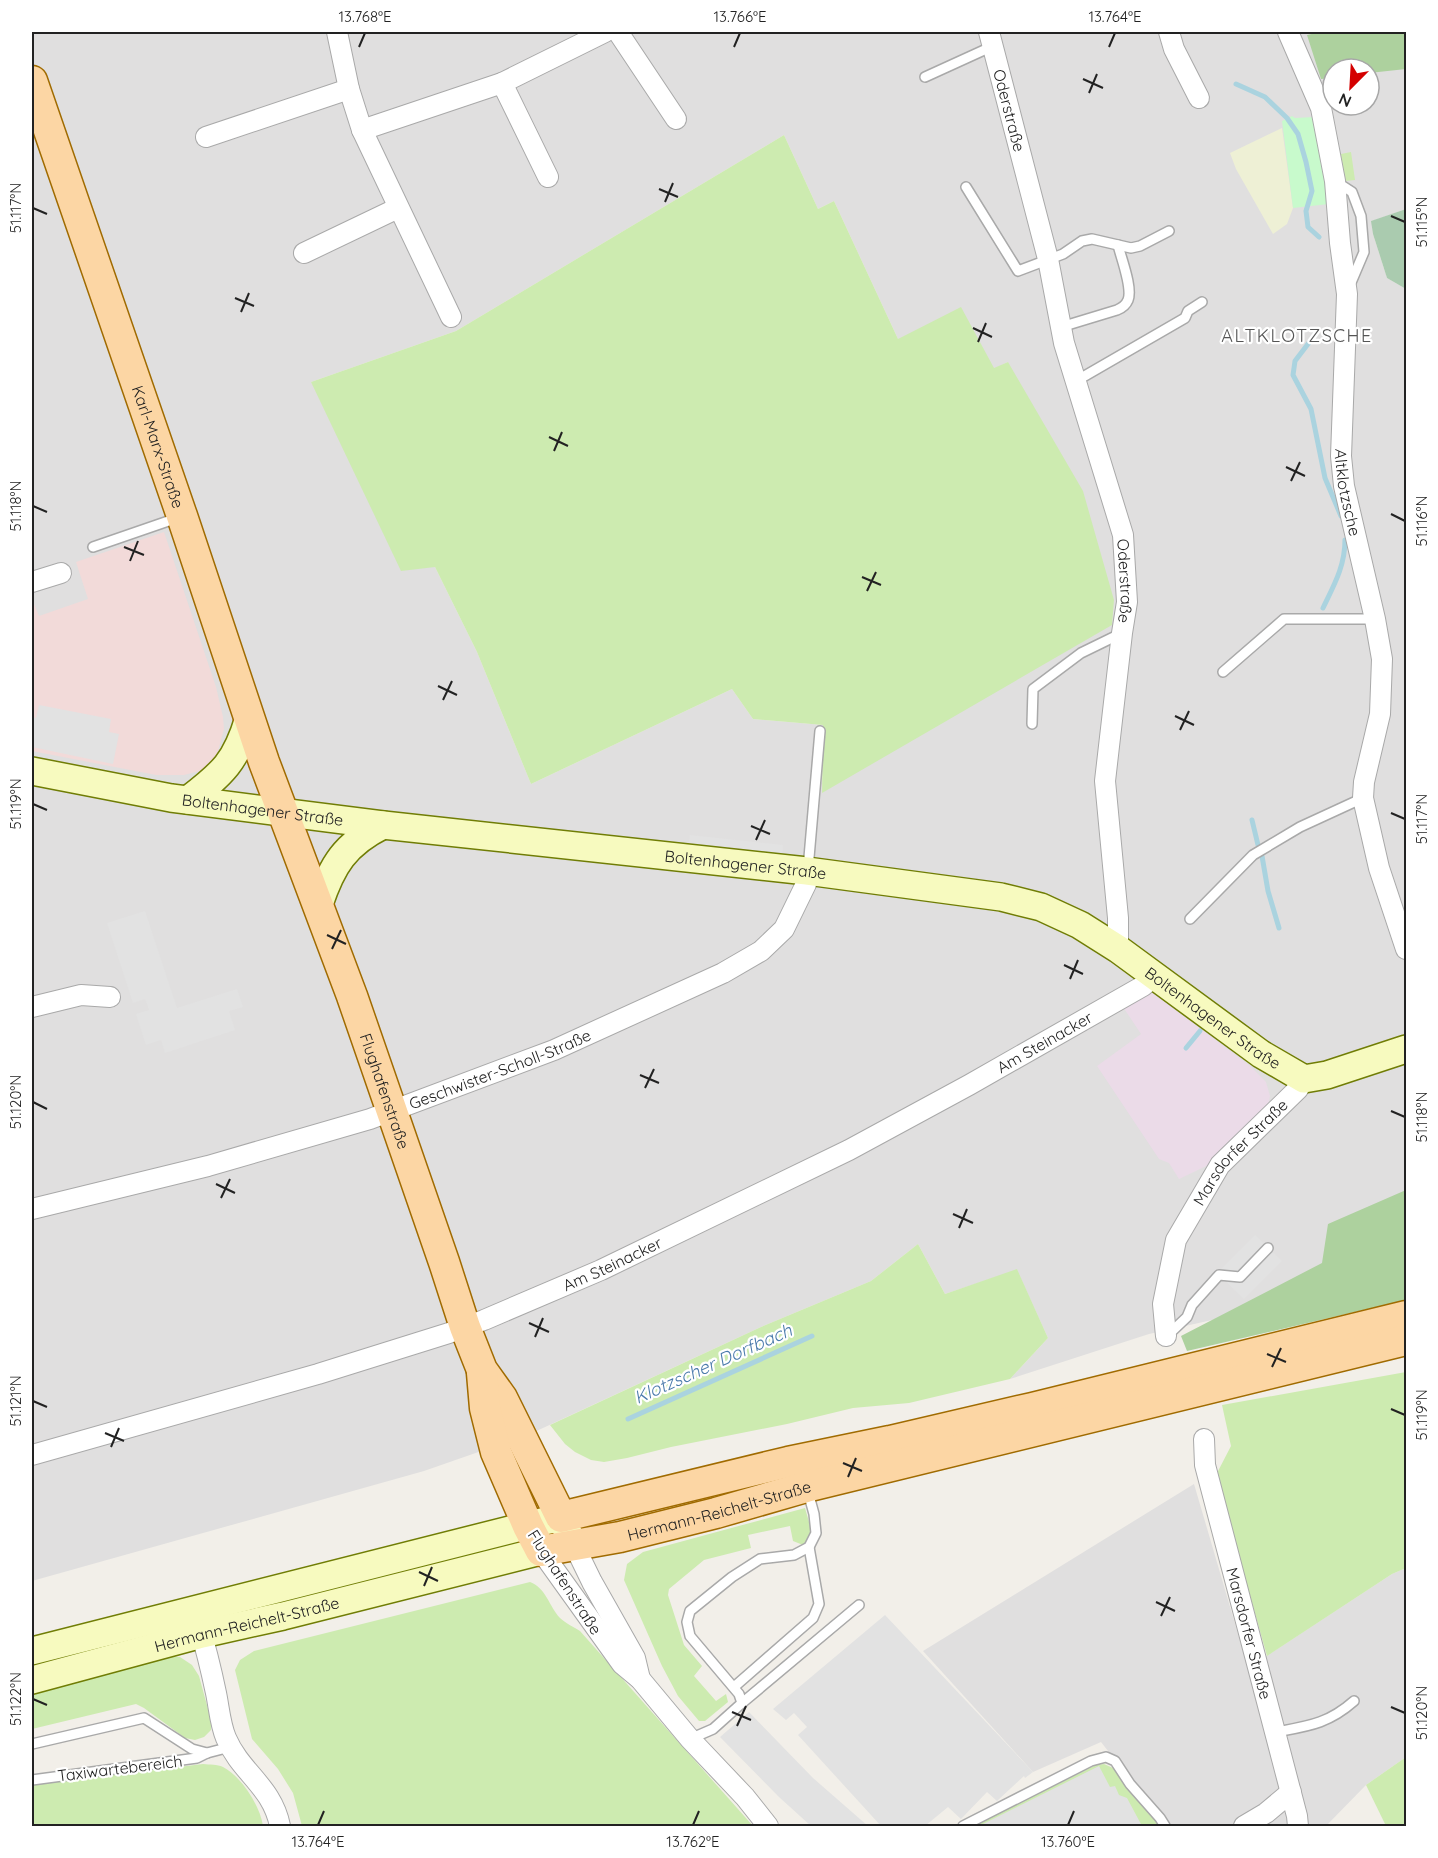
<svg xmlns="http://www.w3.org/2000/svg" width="1438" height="1858" viewBox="0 0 1438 1858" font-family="Quicksand,sans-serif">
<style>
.residential{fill:#e0dfdf;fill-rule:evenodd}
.commercial{fill:#f2dad9}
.industrial{fill:#ebdbe8}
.farmland{fill:#eef0d5}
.grass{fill:#cdebb0}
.forest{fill:#add19e}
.cemetery{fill:#aacbaf}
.park{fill:#c8facc}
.parking{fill:#e2e2e2}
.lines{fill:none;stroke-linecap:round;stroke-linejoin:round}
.stream{stroke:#aad3df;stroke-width:5}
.lane-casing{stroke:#a9a9a9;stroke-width:12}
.street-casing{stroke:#a9a9a9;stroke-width:22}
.secondary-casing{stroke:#707d05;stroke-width:30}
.primary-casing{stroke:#a06b00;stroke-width:33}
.lane{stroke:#fff;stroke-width:9}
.street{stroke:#fff;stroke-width:20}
.secondary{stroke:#f7fabf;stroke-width:27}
.primary{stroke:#fcd6a4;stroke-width:30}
.ticks{fill:none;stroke:#222;stroke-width:2}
.labels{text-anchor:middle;stroke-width:4.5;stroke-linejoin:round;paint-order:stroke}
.street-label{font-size:16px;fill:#222;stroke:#fff}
.neighbourhood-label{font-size:18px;letter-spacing:1.5px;fill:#555;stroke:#fff}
.water-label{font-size:18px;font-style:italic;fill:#4a7aab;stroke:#fff}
.neatline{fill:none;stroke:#222;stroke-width:2}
.ticks-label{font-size:15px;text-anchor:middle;fill:#222}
</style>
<rect width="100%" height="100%" fill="#f2efe9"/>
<!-- residential -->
<g class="residential">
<path d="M32 32H1406V209L1372 221 1373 234 1387 278 1406 289V1277L1149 1334 1010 1379 1048 1338 1017 1270 945 1294 918 1244 871 1281 761 1327 530 1434 424 1471 32 1581ZM1333 69H1369V105H1333ZM784 135 818 209 834 201 898 339 994 369 1008 362 822 793 823 725 753 719 732 689 531 784 477 652 435 567 311 382 456 331Z"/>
<polygon points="1194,1484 1248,1668 1392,1574 1406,1568 1406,1757 1366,1785 1326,1826 1167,1826 1101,1742 1033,1772 923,1651"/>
</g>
<!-- commercial -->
<polygon class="commercial" points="164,532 216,687 223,717 224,729 216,758 203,770 184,775 156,775 32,751 32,602 34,604 39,616 88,599 76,562"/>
<!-- industrial -->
<polygon class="industrial" points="1146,988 1249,1065 1266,1082 1270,1096 1267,1110 1223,1158 1179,1179 1169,1163 1159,1159 1097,1066 1141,1034 1121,1004"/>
<!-- farmland -->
<polygon class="farmland" points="1282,128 1293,208 1287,224 1273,234 1236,169 1230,153"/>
<!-- grass -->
<g class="grass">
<polygon points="784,135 818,209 834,201 898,339 961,307 994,368 1008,362 1083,491 1114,600 1112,625 822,793 823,725 753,719 732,689 531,784 477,652 435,567 401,571 311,382 456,331"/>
<polygon points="1351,152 1355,180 1345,181 1341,154"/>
<polygon points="918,1244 945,1294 1017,1269 1048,1338 1010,1379 909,1403 853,1408 787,1424 671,1447 627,1458 604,1462 591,1460 575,1452 565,1444 550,1425 761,1327 871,1281"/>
<polygon points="1406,1372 1406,1568 1392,1574 1267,1656 1216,1475 1231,1446 1222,1405"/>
<polygon points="805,1508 811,1529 810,1538 803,1545 793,1541 790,1526 748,1535 751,1548 704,1560 669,1589 668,1595 684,1645 702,1666 694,1676 716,1701 726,1694 728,1702 705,1721 699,1721 678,1696 662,1666 624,1580 627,1564 643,1552"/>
<path d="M530 1582C546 1588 549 1606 560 1618 565 1623 574 1627 580 1631L753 1826H302L293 1793 278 1769 252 1739 235 1670 240 1660 254 1651Z"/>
<polygon points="168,1656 180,1657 192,1665 199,1676 211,1720 211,1730 204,1737 195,1740 185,1738 144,1708 136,1704 32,1729 32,1688"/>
<polygon points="1406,1757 1406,1826 1386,1826 1366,1785"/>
<path d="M203 1764C210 1765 217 1764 223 1767 242 1777 260 1806 263 1826H32V1785Z"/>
<polygon points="1104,1764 1113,1768 1123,1783 1160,1826 974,1826 1096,1765"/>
</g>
<!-- forest -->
<g class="forest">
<polygon points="1321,32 1406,32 1406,69 1369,73 1369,69 1333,69 1333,78 1321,79 1307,35"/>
<polygon points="1406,1190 1406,1300 1187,1351 1181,1336 1322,1263 1328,1224"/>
</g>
<!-- cemetery -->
<polygon class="cemetery" points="1406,209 1406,289 1387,278 1373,234 1371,221"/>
<!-- park -->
<polygon class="park" points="1292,116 1295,118 1314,117 1329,204 1293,208 1282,121"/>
<!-- parking -->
<g class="parking">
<polygon points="39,705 111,719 109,732 119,734 113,764 32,747 32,717 36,718"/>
<polygon points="690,835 783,845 782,859 688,849"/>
<polygon points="145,911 177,1008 237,989 243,1007 229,1011 235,1030 165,1053 161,1040 146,1045 136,1014 149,1010 145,999 133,1003 107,923"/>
<polygon points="1255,1235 1282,1261 1244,1299 1217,1273"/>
<polygon points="885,1615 1033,1772 1025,1778 1024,1776 997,1801 987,1792 961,1819 948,1807 925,1826 881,1826 798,1735 807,1727 794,1713 786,1720 773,1709"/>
<polygon points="749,1712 813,1778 868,1826 811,1826 779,1797 720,1737"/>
<polygon points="1099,1766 1110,1787 1115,1786 1119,1795 1127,1798 1142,1826 979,1826"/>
</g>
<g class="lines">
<!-- stream -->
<g class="stream">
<polyline points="1236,84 1265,97 1287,118 1298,134 1306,162 1312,191 1306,211 1308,227 1319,237"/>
<polyline points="1311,340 1295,361 1293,375 1311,409 1325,478 1341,516"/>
<path d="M1323 608C1334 585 1345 566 1345 540"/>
<polyline points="1252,820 1258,845"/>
<polyline points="1262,856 1268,891 1279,928"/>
<polyline points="1186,1048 1200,1031"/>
<polyline points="628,1419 812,1336"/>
</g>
<!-- lane casing -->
<g class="lane-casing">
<g id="lane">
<polyline points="925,77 993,46"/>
<polyline points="1335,181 1352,192 1361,216 1364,252 1350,285"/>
<polyline points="966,187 1018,271 1063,254 1082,241 1092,239 1131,248 1140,246 1169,231"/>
<path d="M1061 327 1117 310C1122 308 1126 305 1128 300 1133 288 1121 258 1118 245"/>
<polyline points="1076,381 1185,318 1188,311 1202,302"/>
<polyline points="93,547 180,517"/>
<polyline points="1223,672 1284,619 1375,619"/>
<polyline points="1032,724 1033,689 1081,653 1122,633"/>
<polyline points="808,869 820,731"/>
<polyline points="1190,919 1253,855 1300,827 1363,798"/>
<polyline points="1168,1335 1187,1317 1192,1305 1219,1275 1240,1277 1268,1248"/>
<polyline points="734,1687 813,1618 819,1604 809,1547"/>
<polyline points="742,1703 859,1605"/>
<path d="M1276 1732C1308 1726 1328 1724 1354 1701"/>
<polyline points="690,1739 713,1729 742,1703 739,1694 690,1636 687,1622 690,1611 732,1577 760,1559 794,1555 809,1547 816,1533 814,1514 808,1492"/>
<polyline points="32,1744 144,1718 192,1749 207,1753"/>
<polyline points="32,1780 197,1758 207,1753 230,1747"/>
<polyline points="963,1826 1091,1761 1106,1757 1115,1761 1130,1784 1160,1818 1165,1826"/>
</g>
</g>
<!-- street casing -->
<g class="street-casing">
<g id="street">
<polyline points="337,32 349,89 362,130 451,317"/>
<polyline points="618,32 676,119"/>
<path id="s1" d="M989 32 1048 259 1064 343 1123 535 1127 602 1122 633 1105 781 1118 918V949"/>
<polyline points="1169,32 1174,49 1199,98"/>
<path id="s2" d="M1288 32 1321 108 1335 181 1340 243 1347 294 1341 456 1344 486 1375 619 1382 659 1380 714 1364 782 1363 798 1379 868 1406 949"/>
<polyline points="502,83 548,177"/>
<polyline points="362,130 502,83 605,32"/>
<polyline points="206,137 349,89"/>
<polyline points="304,253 398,208"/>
<polyline points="32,582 61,573"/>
<polyline points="32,1007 81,995 110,997"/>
<path id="s3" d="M32 1209 208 1166 370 1119 554 1050 723 973 761 951 784 929 806 884 807 871"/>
<path id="s4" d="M1166 1336 1163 1304 1176 1240 1220 1165 1298 1089 1304 1079"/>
<path id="s5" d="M1204 1439 1205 1465 1297 1816 1298 1826"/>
<path id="s6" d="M32 1455 318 1374 449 1333 484 1320 601 1270 849 1150 969 1085 1143 986 1154 977"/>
<polyline points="574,1545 592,1582 635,1658 640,1679"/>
<polyline points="541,1551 622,1664 640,1679 690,1739 745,1797 768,1826"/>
<path d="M198 1622C205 1645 211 1669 216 1693 219 1707 220 1724 226 1738 241 1773 272 1786 280 1826"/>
<polyline points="1244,1826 1266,1813 1291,1792"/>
</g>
</g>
<!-- secondary casing -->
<g class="secondary-casing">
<g id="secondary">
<path id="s7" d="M32 771 171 798 383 825 807 871 1001 897 1041 907 1080 925 1118 949 1261 1054 1304 1079 1327 1075 1406 1049"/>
<path d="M188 800C223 773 236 762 249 718"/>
<path d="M319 904C332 865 345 844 383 825"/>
<polyline points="32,1651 561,1517 569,1535"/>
<path id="s8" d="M32 1680 202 1634 283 1616 541 1551"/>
</g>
</g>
<!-- primary casing -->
<g class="primary-casing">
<g id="primary">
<path id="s9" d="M32 81 182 516 264 762 352 996 444 1262 465 1327 482 1370 502 1398 561 1517 788 1462 890 1441 1032 1408 1406 1316"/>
<path id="s10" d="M482 1373 485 1408 496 1452 528 1526 541 1551 620 1537 716 1513 806 1487 1406 1340"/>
</g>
</g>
<!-- lane -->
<use href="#lane" class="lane"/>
<!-- street -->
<use href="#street" class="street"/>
<!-- secondary -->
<use href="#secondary" class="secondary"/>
<!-- primary -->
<use href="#primary" class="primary"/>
</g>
<!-- ticks -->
<path class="ticks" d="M359 47 365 33M734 47 740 33M1109 47 1115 33M1083 79 1103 88M1089 93 1097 74M659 189 678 197M665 202 673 183M33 208 47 214M1391 216 1405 222M235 298 254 306M241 312 249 293M973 328 992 337M978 342 986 323M549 437 568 446M554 451 562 432M1286 467 1305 476M1291 481 1300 462M33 506 47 512M1391 514 1405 521M124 547 144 555M130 561 138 541M862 577 881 585M867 591 876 572M438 686 457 695M443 700 452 681M1175 716 1194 725M1180 730 1189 711M33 804 47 810M1391 813 1405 819M751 826 770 834M756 840 765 820M327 935 346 944M332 949 341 930M1064 965 1083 974M1070 979 1078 960M640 1075 659 1083M645 1088 654 1069M33 1102 47 1109M1391 1111 1405 1117M216 1184 235 1193M221 1198 230 1179M953 1214 973 1223M959 1228 967 1209M529 1323 549 1332M535 1337 543 1318M1267 1354 1286 1362M1272 1367 1281 1348M33 1401 47 1407M1391 1409 1405 1415M105 1433 124 1441M111 1447 119 1428M843 1463 862 1471M848 1477 856 1458M419 1572 438 1581M424 1586 432 1567M1156 1602 1175 1611M1161 1616 1170 1597M33 1699 47 1705M1391 1707 1405 1713M732 1712 751 1720M737 1726 746 1706M318 1825 324 1811M693 1825 699 1811M1068 1825 1074 1811"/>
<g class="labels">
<!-- street labels -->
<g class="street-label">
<text dy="6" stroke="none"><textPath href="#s1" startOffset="81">Oderstraße</textPath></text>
<text dy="6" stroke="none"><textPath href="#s9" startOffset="387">Karl-Marx-Straße</textPath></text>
<text dy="6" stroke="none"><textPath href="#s2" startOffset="470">Altklotzsche</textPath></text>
<text dy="6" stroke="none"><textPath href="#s1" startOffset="567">Oderstraße</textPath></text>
<text dy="6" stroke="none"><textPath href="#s7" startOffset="234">Boltenhagener Straße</textPath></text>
<text dy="6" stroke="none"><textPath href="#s7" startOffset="720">Boltenhagener Straße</textPath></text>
<text dy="6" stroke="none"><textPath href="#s7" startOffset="1224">Boltenhagener Straße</textPath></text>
<text dy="6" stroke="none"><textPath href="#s6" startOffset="1098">Am Steinacker</textPath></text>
<text dy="6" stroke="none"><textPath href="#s3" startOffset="489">Geschwister-Scholl-Straße</textPath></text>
<text dy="6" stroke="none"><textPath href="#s9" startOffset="1070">Flughafenstraße</textPath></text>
<text dy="6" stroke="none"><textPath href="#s4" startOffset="207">Marsdorfer Straße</textPath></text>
<text dy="6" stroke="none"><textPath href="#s6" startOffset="612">Am Steinacker</textPath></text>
<text dy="6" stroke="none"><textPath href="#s10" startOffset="372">Hermann-Reichelt-Straße</textPath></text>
<text transform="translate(565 1582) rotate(57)" y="6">Flughafenstraße</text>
<text dy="6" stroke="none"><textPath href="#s8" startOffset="222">Hermann-Reichelt-Straße</textPath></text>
<text dy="6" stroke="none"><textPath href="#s5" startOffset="200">Marsdorfer Straße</textPath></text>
<text transform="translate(120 1768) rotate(-7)" y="6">Taxiwartebereich</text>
</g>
<!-- neighbourhood labels -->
<g class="neighbourhood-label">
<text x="1297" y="342">ALTKLOTZSCHE</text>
</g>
<!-- water labels -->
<g class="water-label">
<text transform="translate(713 1364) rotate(-24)" y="6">Klotzscher Dorfbach</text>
</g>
</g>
<!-- border -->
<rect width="1438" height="1858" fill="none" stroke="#ffffff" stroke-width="66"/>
<!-- north arrow -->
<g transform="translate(1351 87) rotate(204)"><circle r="28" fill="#ffffff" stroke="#a7a7a7" stroke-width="1.5"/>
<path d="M0-4.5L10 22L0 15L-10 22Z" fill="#d40000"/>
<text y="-9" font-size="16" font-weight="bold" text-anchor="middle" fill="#222222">N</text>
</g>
<rect x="33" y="33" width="1372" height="1792" class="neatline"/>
<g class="ticks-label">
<text x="365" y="22">13.768°E</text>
<text x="740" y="22">13.766°E</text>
<text x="1115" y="22">13.764°E</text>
<text transform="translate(16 208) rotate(-90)" y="5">51.117°N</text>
<text transform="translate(1422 222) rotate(-90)" y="5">51.115°N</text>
<text transform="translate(16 506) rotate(-90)" y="5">51.118°N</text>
<text transform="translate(1422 521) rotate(-90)" y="5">51.116°N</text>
<text transform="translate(16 804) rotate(-90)" y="5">51.119°N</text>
<text transform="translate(1422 819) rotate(-90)" y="5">51.117°N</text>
<text transform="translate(16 1102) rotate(-90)" y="5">51.120°N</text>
<text transform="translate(1422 1117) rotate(-90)" y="5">51.118°N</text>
<text transform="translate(16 1401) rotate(-90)" y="5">51.121°N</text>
<text transform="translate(1422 1415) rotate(-90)" y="5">51.119°N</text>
<text transform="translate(16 1699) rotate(-90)" y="5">51.122°N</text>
<text transform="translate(1422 1713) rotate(-90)" y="5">51.120°N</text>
<text x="318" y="1847">13.764°E</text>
<text x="693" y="1847">13.762°E</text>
<text x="1068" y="1847">13.760°E</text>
</g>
</svg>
